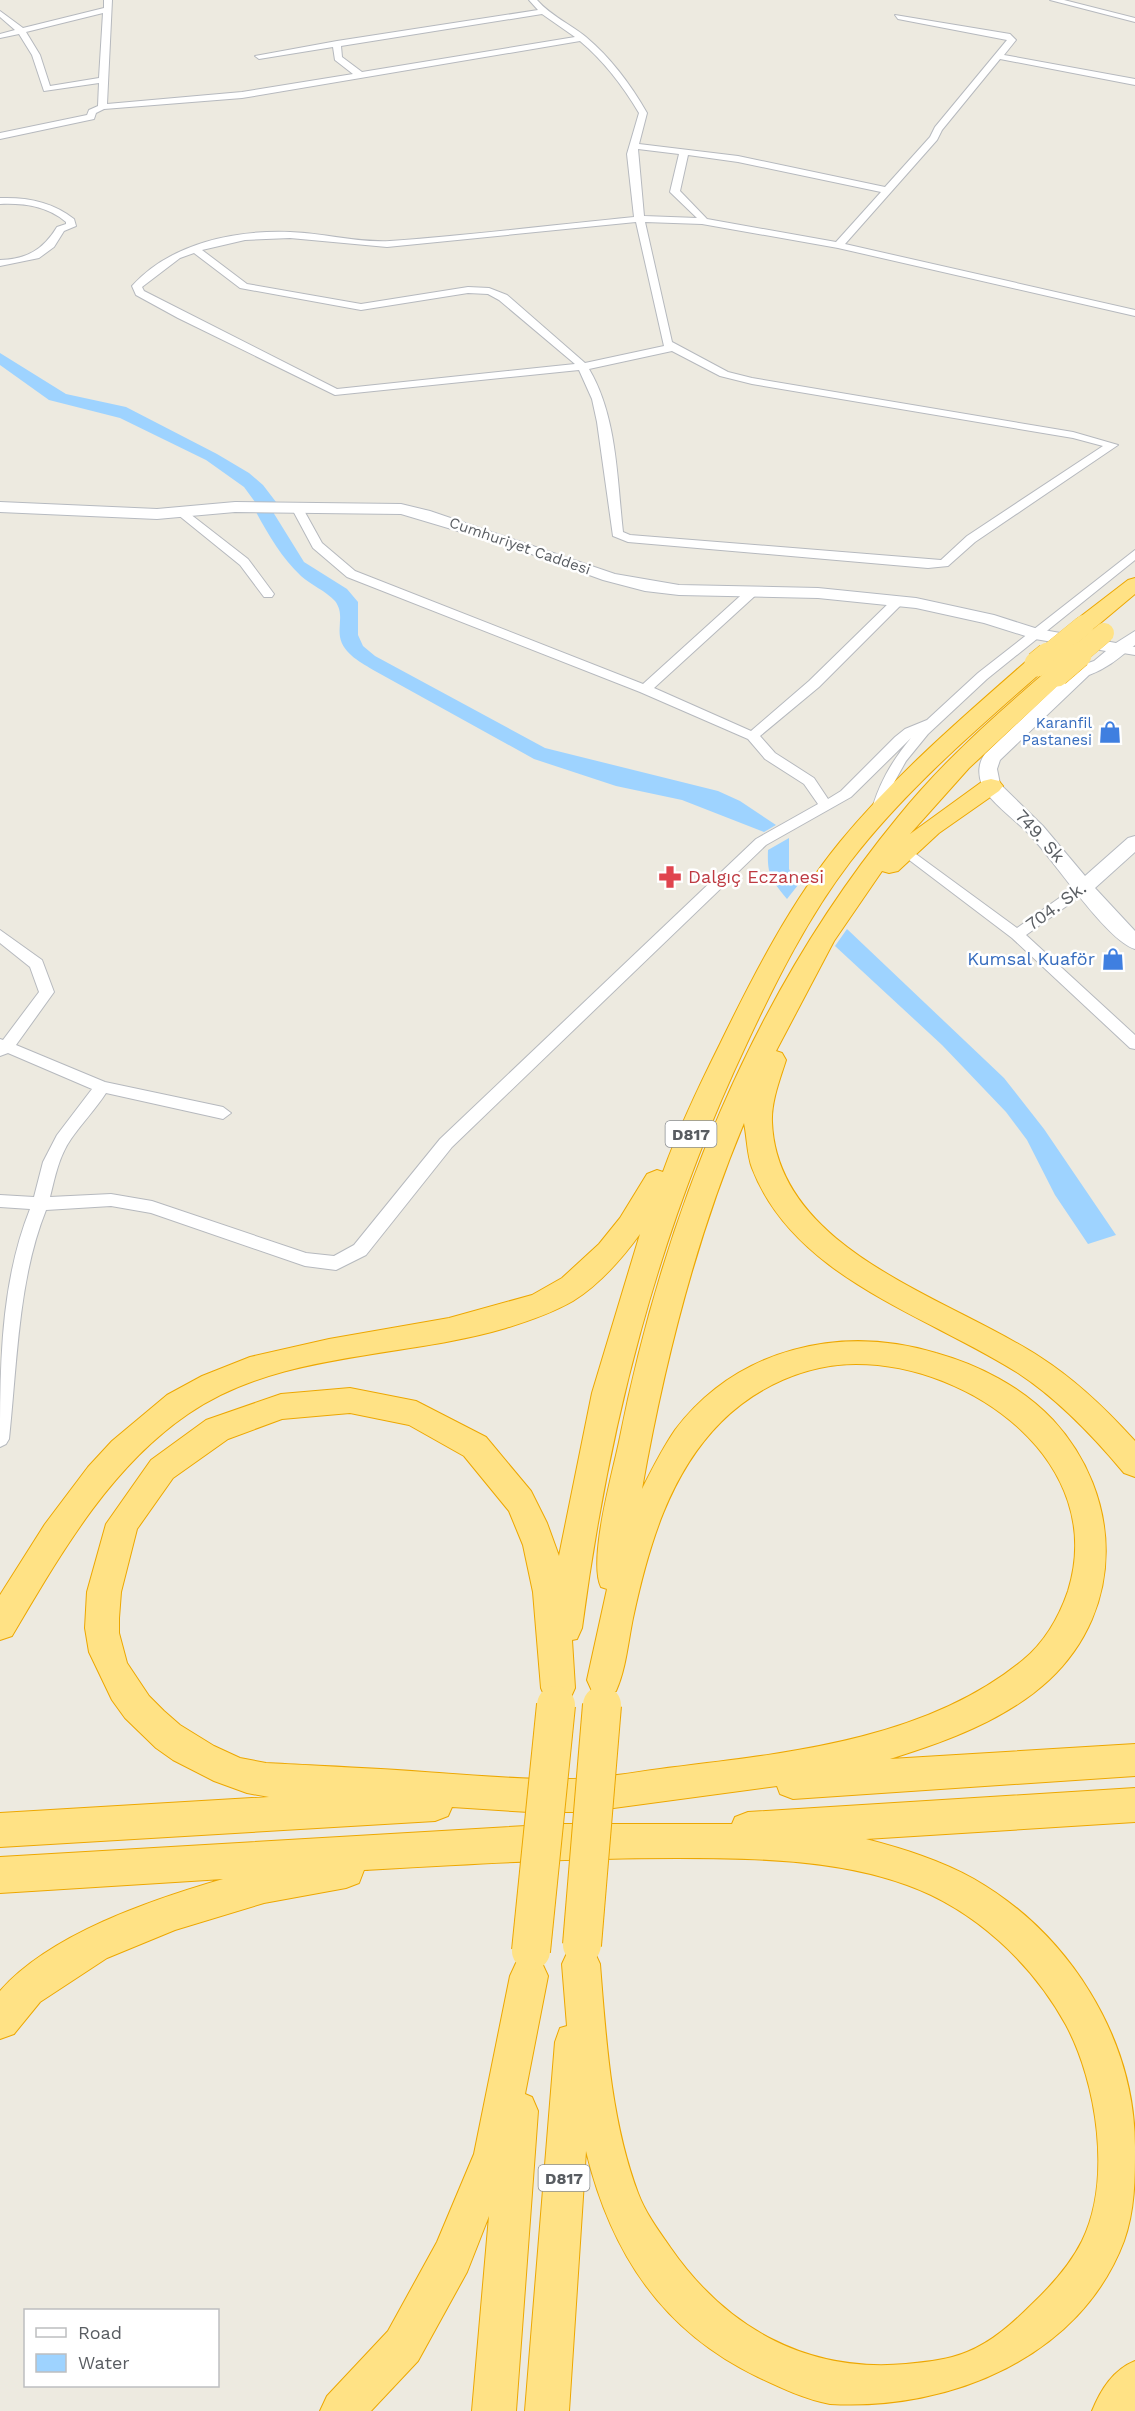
<svg xmlns="http://www.w3.org/2000/svg" width="1135" height="2411" viewBox="0 0 1135 2411" font-family="'Work Sans',sans-serif">
<style>
.water{fill:#9ed3ff}
.lines{fill:none;stroke-linecap:round;stroke-linejoin:round}
.street-casing{stroke:#b6b9be;stroke-width:2}
.secondary-casing{stroke:#b6bac0;stroke-width:2}
.highway-casing{stroke:#eda700;stroke-width:2}
.street{fill:#fff;fill-rule:evenodd}
.secondary{fill:#fff;fill-rule:evenodd}
.highway{fill:#ffe285;fill-rule:evenodd}
.highway-bridge-far2-casing{stroke:#eda700;stroke-width:20;stroke-linecap:butt}
.highway-bridge-far1-casing{stroke:#eda700;stroke-width:26;stroke-linecap:butt}
.highway-bridge-casing{stroke:#eda700;stroke-width:40;stroke-linecap:butt}
.highway-bridge-far2{stroke:#ffe285;stroke-width:20}
.highway-bridge-far1{stroke:#ffe285;stroke-width:25}
.highway-bridge{stroke:#ffe285;stroke-width:38}
.labels{text-anchor:middle;stroke-width:5;stroke-linejoin:round;paint-order:stroke}
.far-street-label{font-size:15px;fill:#595d62;stroke:#fff}
.far-shop-label{font-size:15px;fill:#366cbe;stroke:#fff;text-anchor:end}
.shield{fill:#fff;stroke:#8b8e91;stroke-width:1.5}
.shield-label{font-size:16px;font-weight:bold;fill:#595d62}
.street-label{font-size:18px;fill:#595d62;stroke:#fff}
.health-label{font-size:18px;fill:#be3a42;stroke:#fff;text-anchor:start}
.shop-label{font-size:18px;fill:#366cbe;stroke:#fff;text-anchor:end}
</style>
<rect width="100%" height="100%" fill="#edeae0"/>
<!-- water -->
<g class="water">
<polygon points="0,353 66,394 126,407 217,454 249,473 263,485 276,502 255,502 244,487 206,460 120,418 49,400 0,365"/>
<path d="M256 512H273L304 562 347 589 358 602V635L363 646 375 656 545 748 718 791 740 801 776 825 764 832 682 800 616 786 534 759 375 671C362 663 343 654 340 637 338 624 344 613 335 601 326 591 311 585 301 576 282 558 269 536 256 512Z"/>
<path d="M789 838V869L798 885 787 899C771 879 767 876 768 850Z"/>
<polygon points="847,929 1004,1078 1044,1129 1116,1235 1088,1244 1055,1195 1027,1140 1006,1112 942,1045 835,946"/>
</g>
<g class="lines">
<!-- street casing -->
<g class="street-casing">
<g id="street">
<path d="M104 0H112L107 104 242 92 353 74 335 60 333 47 259 59 255 56 337 41 538 10 529 0H537C551 16 570 24 586 37 611 58 631 85 647 113L639 144 738 156 885 187 930 137 935 127 1007 40 898 19 895 15 1010 34 1016 40 1004 55 1135 79V85L1000 59 942 130 937 140 845 244 1135 310V316L838 248 702 224 645 222 672 342 728 372 752 378 1073 432 1118 445 975 542 948 566 928 568 628 542 613 536 597 422 592 399 579 370 335 395 178 318 136 295 132 286C171 243 234 230 290 232 323 233 357 243 390 241 472 235 553 225 634 217L627 154 639 113C623 86 604 61 580 41L242 98 104 109 96 113 94 119 0 139V133L87 115 89 110 98 106 99 83 44 91 32 55 19 34 0 38V34L15 30 0 17V11L23 28 104 8ZM103 13 99 78 50 86 40 55 26 32ZM542 14 575 37 362 72 342 57 341 46ZM638 149 679 154 670 192 697 218 644 216ZM688 155 738 162 881 192 836 242 707 219 680 191ZM636 222 664 346 585 363 507 295 489 288 468 287 361 304 247 284 202 250 245 240 290 238 387 247ZM194 253 240 288 361 310 468 293 488 294 499 300 575 364 337 389 144 291 142 287 180 258ZM672 351 720 376 752 384 1073 438 1103 446 967 536 941 560 630 535 623 532C617 479 617 416 589 369Z"/>
<polygon points="1050,0 1064,0 1135,18 1135,22"/>
<path d="M0 198C27 197 53 202 74 219L76 226 64 231 54 247 39 258 0 266V260C27 259 43 250 57 227L66 224V222C47 206 24 203 0 204Z"/>
<path d="M293 505H301L322 543 355 571 643 684 749 588H757V594L654 688 751 731 809 681 894 598H902V604L819 687 760 736 775 753 814 778 828 799 841 791 895 737 905 729 927 720 978 673 1135 550V560L987 679 928 734 906 761 891 788 882 819 877 820 870 816C878 785 891 762 911 738L851 797 766 845 452 1147 366 1255 336 1270 305 1266 151 1213 111 1206 46 1210C18 1279 17 1365 9 1439L6 1444 0 1447C0 1368 0 1284 30 1209L0 1207V1195L34 1197 43 1162 57 1135 92 1089 8 1053 0 1056V1039L3 1040 39 992 30 967 0 943V930L42 960 54 992 16 1045 105 1082 223 1107 231 1113 223 1119 106 1093C95 1110 82 1123 71 1139 59 1156 55 1177 50 1197L111 1194 152 1201 306 1253 334 1256 354 1245 440 1139 756 839 818 804 804 784 765 759 748 739 640 692 347 577 313 548 291 507Z"/>
<polygon points="177,510 185,510 248,559 274,594 272,597 264,597 240,565 177,514"/>
<polygon points="1121,645 1135,647 1135,655 1117,652 1117,646"/>
<polygon points="905,846 1017,928 1079,884 1089,884 1091,887 1089,890 1026,935 1135,1035 1135,1049 1130,1048 1012,938 900,853 900,847"/>
</g>
</g>
<!-- secondary casing -->
<g class="secondary-casing">
<path id="secondary" d="M0 502 157 509 235 502 401 504 430 511 615 574 679 585 818 588 916 598 994 615 1038 629 1116 643 1135 631V645C1120 657 1108 668 1089 675L1000 760 997 769 1000 784 1043 826 1085 876 1128 838 1135 836V852L1095 888 1135 931V949C1105 940 1052 856 1026 831 1016 821 986 798 982 785 978 775 978 763 985 754L1077 667 1094 661 1106 651 1035 639 984 623 916 608 818 598 679 595 645 591 603 580 512 547 401 514 235 512 157 519 0 512Z"/>
</g>
<!-- highway casing -->
<g class="highway-casing">
<g id="highway">
<polygon points="1135,578 1135,594 1092,630 1076,630 1073,625 1076,620 1128,580"/>
<path d="M1037 657 1045 659 1048 664 1045 669C977 729 905 790 850 862 808 917 776 981 747 1043 658 1232 609 1422 582 1628L577 1639 572 1640 575 1688 570 1699 558 1704 546 1699 541 1688 533 1592 523 1545 509 1511 464 1456 409 1425 350 1413 282 1419 228 1439 173 1478 137 1529 121 1592 119 1618V1633L127 1663 149 1696 164 1711 180 1725 214 1746 240 1758 266 1763C319 1766 372 1768 425 1772 472 1775 520 1780 567 1779 604 1779 639 1771 675 1767 792 1753 929 1738 1023 1660 1045 1642 1059 1617 1068 1591 1108 1463 972 1364 856 1364 806 1364 756 1387 721 1422 669 1474 648 1548 633 1618 628 1642 626 1669 616 1691L604 1696 592 1691 587 1680 607 1589 601 1587C588 1560 612 1475 619 1442 663 1218 752 994 898 817 942 762 996 715 1049 669H1065L1068 674 1065 679 969 768 910 834 983 781 991 779 999 781 1003 786 999 791 939 833 898 871 889 873 882 871 834 941 776 1051 782 1053 786 1060C780 1079 771 1102 772 1122 777 1251 950 1298 1040 1357 1076 1380 1107 1410 1135 1441V1477L1124 1473C1093 1436 1059 1400 1018 1373 927 1315 794 1278 752 1168 747 1155 747 1137 744 1123 695 1240 664 1364 642 1489 652 1469 662 1449 675 1430 737 1348 841 1324 936 1353 979 1365 1022 1387 1053 1420 1122 1495 1126 1608 1049 1680 1006 1720 945 1742 890 1759L1135 1744V1776L793 1799 780 1794 777 1786 584 1812H529L452 1807 448 1816 435 1821 0 1847V1813L269 1797 247 1793 214 1781 173 1760 156 1748 125 1718 112 1700 89 1652 85 1628 87 1592 106 1524 151 1460 206 1420 281 1394 350 1388 416 1401 486 1437 531 1491 547 1523 559 1556 592 1393 640 1234C621 1260 600 1284 573 1301 552 1313 529 1321 506 1328 402 1359 279 1351 188 1414 109 1468 60 1555 12 1636L0 1640V1595L45 1524 88 1467 112 1441 167 1395 202 1376 250 1357 329 1339 449 1318 532 1295 562 1278 599 1244 620 1218 647 1174 657 1170 663 1172C679 1128 699 1086 720 1044 754 974 791 902 840 842 895 775 964 716 1029 659Z"/>
<path d="M1135 1788V1822L866 1839C904 1849 940 1860 974 1879 1068 1933 1135 2037 1135 2147 1135 2179 1135 2210 1124 2241 1081 2356 951 2411 830 2404 805 2399 781 2388 758 2377 662 2331 611 2253 586 2151L569 2411H525L555 2042 560 2028 567 2026 562 1964 568 1951 581 1945 594 1951 600 1964C606 2040 611 2121 638 2193 645 2212 658 2230 670 2247 726 2328 807 2373 906 2364 926 2362 948 2360 967 2352 992 2342 1013 2323 1032 2304 1051 2286 1070 2265 1082 2241 1112 2180 1097 2083 1066 2025 1032 1963 974 1909 907 1885 835 1859 753 1858 677 1858 572 1858 469 1864 364 1870L359 1883 346 1888 264 1903 175 1930 107 1958 40 2002 14 2034 0 2039V1991C50 1934 151 1900 223 1879L0 1893V1857L561 1824H732L735 1817 748 1812Z"/>
<polygon points="529,1957 542,1963 548,1976 525,2094 532,2097 538,2111 516,2411 472,2411 489,2216 467,2272 418,2361 371,2411 320,2411 327,2396 388,2331 437,2242 474,2154 510,1976 516,1963"/>
<path d="M1135 2361V2411H1092C1101 2389 1113 2370 1135 2361Z"/>
</g>
</g>
<!-- street -->
<use href="#street" class="street"/>
<!-- secondary -->
<use href="#secondary" class="secondary"/>
<!-- highway -->
<use href="#highway" class="highway"/>
<!-- highway-bridge-far2 casing -->
<g class="highway-bridge-far2-casing">
<g id="highway-bridge-far2">
<polyline points="1046,656 1084,625"/>
<polyline points="1077,656 1104,633"/>
</g>
</g>
<!-- highway-bridge-far1 casing -->
<g class="highway-bridge-far1-casing">
<g id="highway-bridge-far1">
<polyline points="1037,664 1048,655"/>
<polyline points="1057,674 1079,655"/>
</g>
</g>
<!-- highway-bridge casing -->
<g class="highway-bridge-casing">
<g id="highway-bridge">
<polyline points="582,1945 602,1705"/>
<polyline points="531,1951 556,1705"/>
</g>
</g>
<!-- highway-bridge-far2 -->
<use href="#highway-bridge-far2" class="highway-bridge-far2"/>
<!-- highway-bridge-far1 -->
<use href="#highway-bridge-far1" class="highway-bridge-far1"/>
<!-- highway-bridge -->
<use href="#highway-bridge" class="highway-bridge"/>
</g>
<!-- icons -->
<defs>
<g id="shop-bare" transform="scale(1.8)"><path d="M-5-2.5h2.3a2.7 3.5 0 0 1 5.4 0H5L5.5 6h-11ZM-1.5-2.5h3a1.5 2.3 0 0 0-3 0Z" fill="#3f7fe0" stroke="#fff" stroke-width="2.5" paint-order="stroke"/></g>
<g id="pharmacy-bare" transform="scale(1.8)"><path d="M-2-6h4v4h4v4h-4v4h-4v-4h-4v-4h4Z" fill="#e0444e" stroke="#fff" stroke-width="2.5" paint-order="stroke"/></g>
</defs>
<g fill-rule="evenodd">
<use href="#shop-bare" x="1110" y="732"/>
<use href="#pharmacy-bare" x="670" y="877"/>
<use href="#shop-bare" x="1113" y="959"/>
</g>
<g class="labels">
<!-- far-street labels -->
<g class="far-street-label">
<text transform="translate(520 546) rotate(19)" y="5">Cumhuriyet Caddesi</text>
</g>
<!-- far-shop labels -->
<g class="far-shop-label">
<text x="1092" y="728">Karanfil<tspan x="1092" dy="17">Pastanesi</tspan></text>
</g>
<!-- shield labels -->
<g class="shield">
<rect x="665.5" y="1121" width="51" height="26" rx="4.5"/>
<rect x="538.5" y="2165" width="51" height="26" rx="4.5"/>
</g>
<g class="shield-label">
<text x="691" y="1140">D817</text>
<text x="564" y="2184">D817</text>
</g>
<!-- street labels -->
<g class="street-label">
<text transform="translate(1040 836) rotate(48)" y="6">749. Sk</text>
<text transform="translate(1056 906) rotate(-36)" y="6">704. Sk.</text>
</g>
<!-- health labels -->
<g class="health-label">
<text x="688" y="883">Dalgıç Eczanesi</text>
</g>
<!-- shop labels -->
<g class="shop-label">
<text x="1095" y="965">Kumsal Kuaför</text>
</g>
</g>
<!-- legend -->
<rect x="24" y="2309" width="195" height="78" fill="#ffffff" stroke="#bdbec0" stroke-width="1.5"/>
<rect x="36" y="2328" width="30" height="9" fill="#ffffff" stroke="#bdbec0" stroke-width="1.5"/>
<text x="78" y="2339" font-size="18" fill="#595d62">Road</text>
<rect x="36" y="2354" width="30" height="18" fill="#9ed3ff" stroke="#bdbec0" stroke-width="1.5"/>
<text x="78" y="2369" font-size="18" fill="#595d62">Water</text>
</svg>
